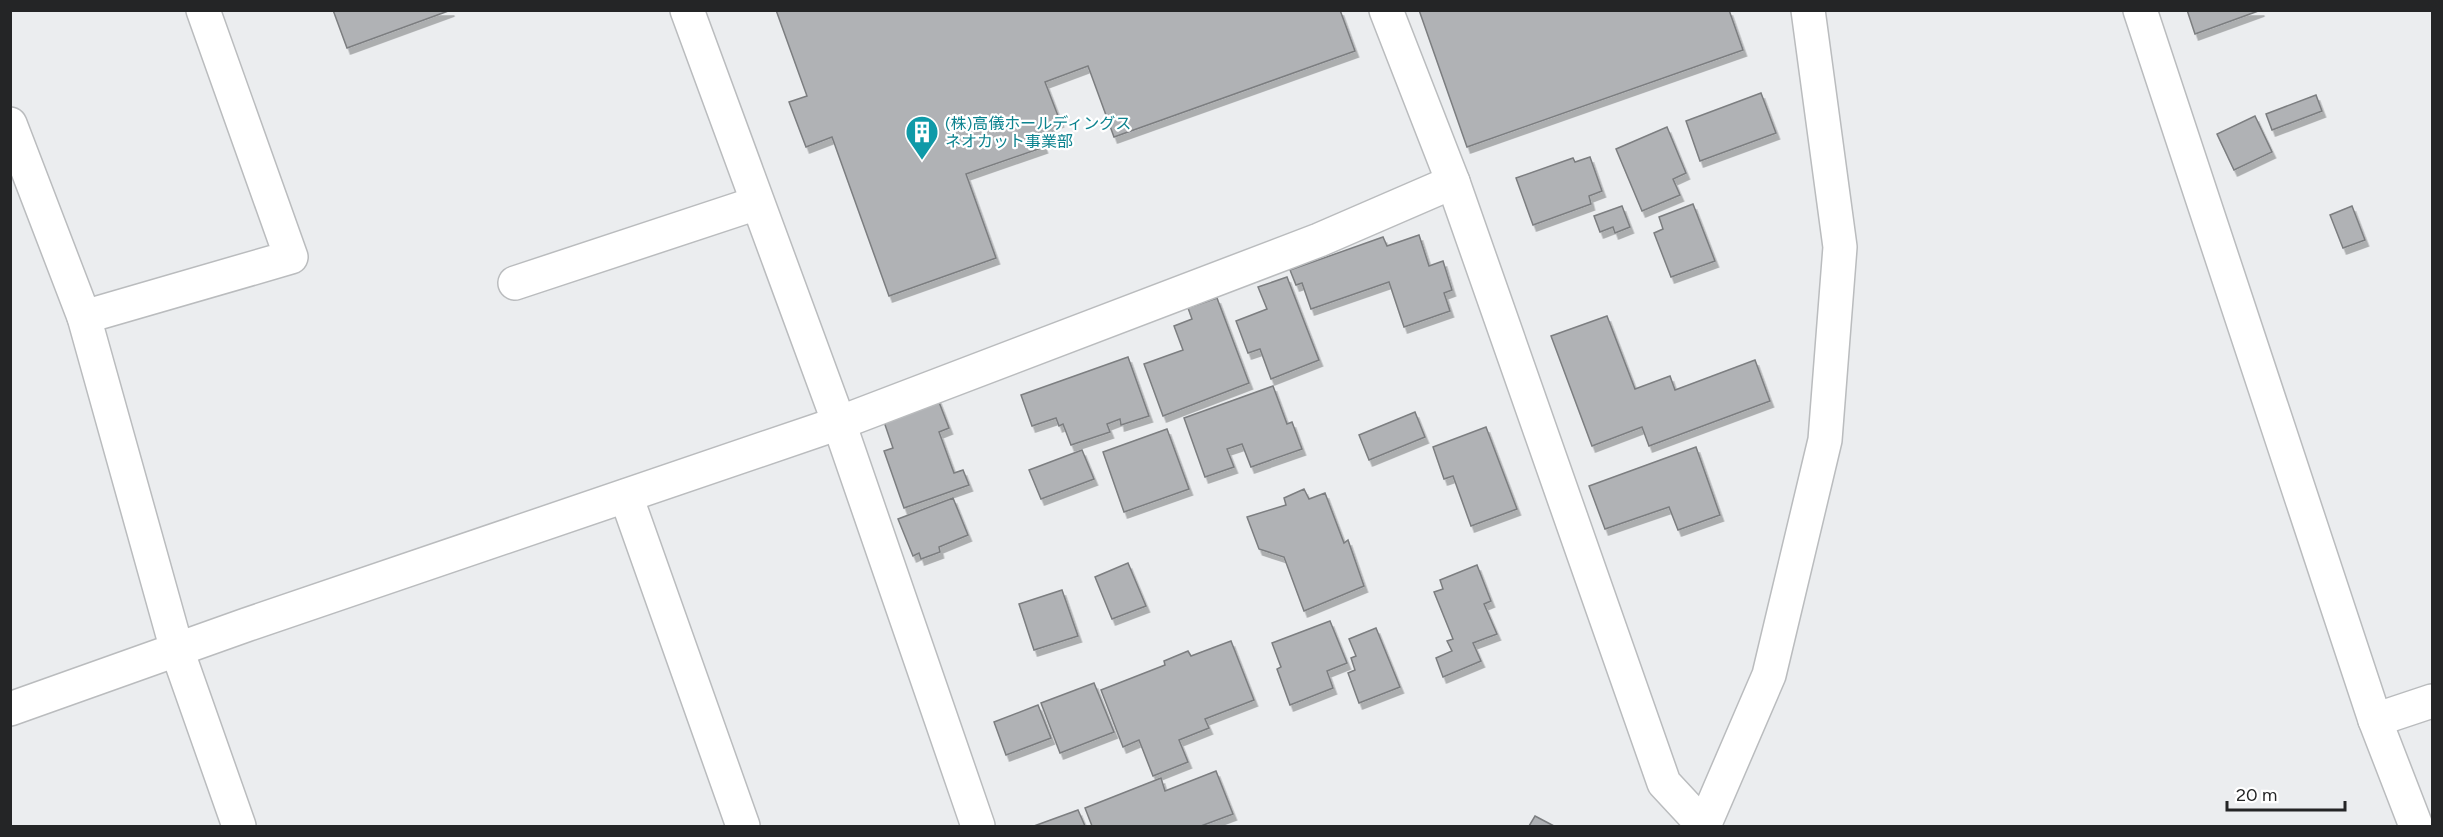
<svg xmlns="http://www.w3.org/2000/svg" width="2443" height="837" viewBox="0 0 2443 837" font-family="Figtree,'Noto Sans JP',sans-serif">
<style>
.building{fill:#b0b2b5;stroke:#7c7e80;stroke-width:1.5;filter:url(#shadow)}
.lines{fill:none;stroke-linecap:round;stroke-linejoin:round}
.minor-casing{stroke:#babcbe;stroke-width:36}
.tertiary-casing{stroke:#babcbe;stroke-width:36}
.minor{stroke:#fff;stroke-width:33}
.tertiary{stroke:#fff;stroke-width:33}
.labels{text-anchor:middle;stroke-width:4.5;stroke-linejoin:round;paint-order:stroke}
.culture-label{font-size:16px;fill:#0d838f;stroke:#fff;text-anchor:start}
</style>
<defs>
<filter id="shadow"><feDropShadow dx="3.5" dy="6" stdDeviation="0" flood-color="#0004"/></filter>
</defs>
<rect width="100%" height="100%" fill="#ebedef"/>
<!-- building -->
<g class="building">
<polygon points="333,10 451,10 347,48"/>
<polygon points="776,10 1340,10 1355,51 1114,137 1088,66 1045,82 1060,121 1038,130 1044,147 966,174 996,258 889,296 832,137 806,147 789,102 807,96"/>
<polygon points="1419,10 1729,10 1743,50 1467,147"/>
<polygon points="2187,10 2261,10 2195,34"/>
<polygon points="1761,93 1776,133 1700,161 1686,121"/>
<polygon points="2316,95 2322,111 2272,130 2266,114"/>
<polygon points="2255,116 2272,152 2234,170 2217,134"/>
<polygon points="1667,127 1686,173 1673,179 1680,195 1642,211 1616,149"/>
<polygon points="1590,157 1602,191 1589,196 1591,204 1533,225 1516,178 1573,158 1575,162"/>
<polygon points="1693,204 1715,261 1671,277 1654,233 1663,229 1659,217"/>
<polygon points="1622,206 1630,227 1615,233 1613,227 1600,232 1594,216"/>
<polygon points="2352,206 2365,240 2343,248 2330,215"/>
<polygon points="1419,235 1429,266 1443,261 1452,290 1444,293 1450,311 1404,327 1389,282 1311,309 1302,283 1296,285 1290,270 1383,237 1387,246"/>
<polygon points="1287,277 1319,360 1271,379 1260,349 1248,353 1236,321 1267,309 1258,287"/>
<polygon points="1217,298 1249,383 1163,416 1144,364 1183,350 1174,326 1192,319 1188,308"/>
<polygon points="1607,316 1635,389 1670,376 1675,390 1755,360 1770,401 1649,446 1642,427 1592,446 1551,336"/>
<polygon points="1128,357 1149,416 1121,425 1120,419 1107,424 1110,432 1071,445 1063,424 1059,426 1056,418 1032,426 1021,395"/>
<polygon points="1273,386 1287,424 1292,422 1302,449 1251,467 1242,444 1227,449 1234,467 1205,477 1184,418"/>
<polygon points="937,397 949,428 939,432 954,473 963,470 969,485 904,508 884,451 893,448 882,416"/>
<polygon points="1415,412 1425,437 1369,460 1359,435"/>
<polygon points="1486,427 1517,509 1471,526 1453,476 1444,479 1433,447"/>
<polygon points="1167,429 1189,489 1124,512 1103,452"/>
<polygon points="1696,447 1720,515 1678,530 1669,507 1605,529 1589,486"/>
<polygon points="1082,450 1094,479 1041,499 1029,470"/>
<polygon points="1304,489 1309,499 1325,493 1344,543 1348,540 1364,586 1304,611 1284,557 1259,549 1247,517 1286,505 1284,498"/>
<polygon points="953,498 968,535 939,547 940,552 921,559 919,553 913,556 898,519"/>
<polygon points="1128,563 1146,606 1112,619 1095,577"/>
<polygon points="1477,565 1491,601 1484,604 1497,634 1473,643 1481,661 1443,677 1436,658 1452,651 1447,641 1453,639 1434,592 1443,589 1440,580"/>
<polygon points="1062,590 1078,636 1034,650 1019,604"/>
<polygon points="1330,621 1347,663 1327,671 1333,688 1290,705 1277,669 1281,667 1272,643"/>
<polygon points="1376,628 1400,687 1359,703 1348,673 1355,670 1351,658 1356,656 1349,639"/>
<polygon points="1231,641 1254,700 1205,719 1209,728 1179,740 1188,762 1153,776 1139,740 1123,747 1101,690 1165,665 1164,661 1188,651 1191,656"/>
<polygon points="1094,683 1114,732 1060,753 1041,703"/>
<polygon points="1038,705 1051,738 1006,755 994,722"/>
<polygon points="1216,771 1233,814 1201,826 1092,826 1085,808 1161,778 1165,791"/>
<polygon points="1078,810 1085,826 1034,826"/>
<polygon points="1535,816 1554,826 1529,826"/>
</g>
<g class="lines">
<!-- minor casing -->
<g class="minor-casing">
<g id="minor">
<polyline points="687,10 839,423 978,826"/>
<polyline points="1386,10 1453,182 1664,783 1704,826"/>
<polyline points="2140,10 2375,720 2416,826"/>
<polyline points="10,124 84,317 177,650 239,826"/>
<polyline points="515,283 757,203"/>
<polyline points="84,317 291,257 203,10"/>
<polyline points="626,496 743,826"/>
<polyline points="10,709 246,625 839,423 1319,240 1453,182"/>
<polyline points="2375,720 2432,701"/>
</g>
</g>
<!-- tertiary casing -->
<g class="tertiary-casing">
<polyline id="tertiary" points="1704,826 1769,675 1825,440 1840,247 1808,10"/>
</g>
<!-- minor -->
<use href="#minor" class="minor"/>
<!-- tertiary -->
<use href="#tertiary" class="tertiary"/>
</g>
<!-- icons -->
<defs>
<g id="building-pin" transform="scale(1.725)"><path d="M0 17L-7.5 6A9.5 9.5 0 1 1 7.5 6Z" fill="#0f9aa8" stroke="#fff"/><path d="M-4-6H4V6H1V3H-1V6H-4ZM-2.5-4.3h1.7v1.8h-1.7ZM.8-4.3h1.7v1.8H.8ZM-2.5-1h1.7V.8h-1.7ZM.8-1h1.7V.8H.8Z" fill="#fff"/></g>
</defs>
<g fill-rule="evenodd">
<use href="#building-pin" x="922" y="132"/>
</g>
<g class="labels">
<!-- culture labels -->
<g class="culture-label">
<text x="945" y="129">(株)高儀ホールディングス<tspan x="945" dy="18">ネオカット事業部</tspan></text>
</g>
</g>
<!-- border -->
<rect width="2443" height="837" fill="none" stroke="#242526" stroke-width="24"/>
<!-- scale -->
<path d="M2227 801v9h118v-9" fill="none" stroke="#242526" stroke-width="3"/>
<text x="2236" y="801" font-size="18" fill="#242526" stroke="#ffffff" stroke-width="4.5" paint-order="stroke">20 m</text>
</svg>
